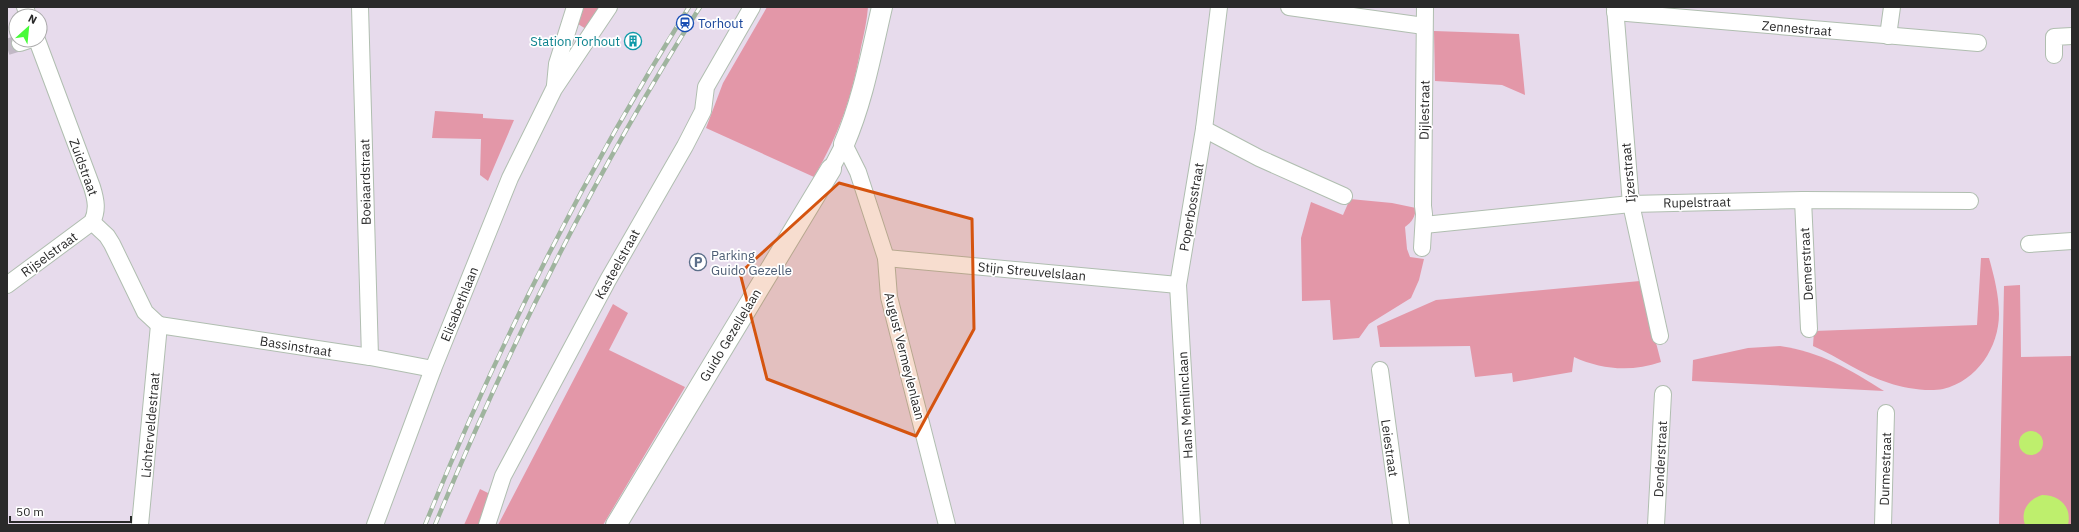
<svg xmlns="http://www.w3.org/2000/svg" width="2079" height="532" viewBox="0 0 2079 532" font-family="'IBM Plex Sans',sans-serif">
<style>
.green{fill:#e397a8}
.water{fill:#beef6d}
.lines{fill:none;stroke-linecap:round;stroke-linejoin:round}
.minor-tunnel{stroke:#c1b8c5;stroke-width:16;stroke-dasharray:16 8;stroke-linecap:butt}
.minor-casing{stroke:#b0beb0;stroke-width:18}
.tertiary-casing{stroke:#b0beb0;stroke-width:22}
.minor{stroke:#fff;stroke-width:16}
.tertiary{stroke:#fff;stroke-width:20}
.rail-casing{stroke:#9fb49e;stroke-width:4.5}
.rail{stroke:#fff;stroke-width:3;stroke-dasharray:9;stroke-linecap:butt}
.marked{fill:#d5540f;fill-opacity:0.2;stroke:#d5540f;stroke-width:3;stroke-linejoin:round}
.labels{text-anchor:middle;stroke-width:3.5;stroke-linejoin:round;paint-order:stroke}
.transit-label{font-size:13px;fill:#164399;stroke:#fff;text-anchor:start}
.street-label{font-size:13px;fill:#2a2a2a;stroke:#fff}
.culture-label{font-size:13px;fill:#0d838f;stroke:#fff;text-anchor:end}
.service-label{font-size:13px;fill:#4e5e75;stroke:#fff;text-anchor:start}
</style>
<rect width="100%" height="100%" fill="#e7dbec"/>
<!-- green -->
<g class="green">
<polygon points="583,7 600,7 586,29 578,24"/>
<path d="M767 7H868C867 20 864 34 861 47 852 97 840 132 814 177L706 128 723 83Z"/>
<polygon points="1434,31 1519,34 1525,95 1502,85 1435,81"/>
<polygon points="435,111 483,114 483,118 514,120 488,181 480,175 481,139 432,138"/>
<path d="M1350 199 1392 203 1416 208C1415 217 1412 222 1405 227L1407 249 1410 257 1424 259 1419 280 1411 298 1369 324 1359 338 1333 340 1330 300 1302 301 1301 238 1311 202 1343 215Z"/>
<path d="M1981 258H1989C1994 276 1999 295 1999 314 1999 347 1977 381 1943 389 1927 392 1904 388 1889 383 1862 375 1839 357 1813 346L1814 331 1977 325Z"/>
<path d="M1640 281 1661 362C1632 372 1602 370 1574 357L1572 372 1513 382 1512 373 1475 377 1470 346 1380 347 1377 326 1436 300Z"/>
<polygon points="2020,285 2021,357 2072,356 2072,525 1999,525 2004,286"/>
<polygon points="613,304 628,313 609,350 685,387 603,525 498,525"/>
<path d="M1780 346C1821 352 1849 369 1884 391L1692 381 1693 360 1748 348Z"/>
<polygon points="480,489 492,495 481,525 464,525"/>
</g>
<!-- water -->
<g class="water">
<circle cx="2031" cy="443" r="12"/>
<path d="M2042 495C2060 495 2072 507 2068 525H2025C2020 510 2029 499 2042 495Z"/>
</g>
<g class="lines">
<!-- minor-tunnel -->
<polyline class="minor-tunnel" points="7,47 20,43"/>
<!-- minor casing -->
<g class="minor-casing">
<g id="minor">
<polyline points="25,7 28,16"/>
<polyline points="360,7 370,357"/>
<polyline points="1289,7 1424,26"/>
<polyline points="1615,7 1631,204 1660,336"/>
<polyline points="1615,12 1978,43"/>
<polyline points="1888,36 1892,7"/>
<polyline points="20,43 29,40"/>
<polyline points="2054,55 2054,37 2072,36"/>
<polyline points="555,85 557,64 575,7"/>
<polyline points="1204,129 1259,158 1344,196"/>
<polyline points="844,144 858,172 886,258 889,297 947,525"/>
<polyline points="831,169 844,144"/>
<polyline points="1803,200 1809,329"/>
<polyline points="92,222 107,236 112,244 145,312 159,325"/>
<polyline points="1424,225 1631,204 1803,200 1970,201"/>
<polyline points="2029,244 2072,241"/>
<polyline points="1422,248 1424,214 1423,206 1425,7"/>
<polyline points="886,258 1178,285"/>
<path d="M7 285 92 222C98 210 96 200 92 187L37 40"/>
<polyline points="159,325 370,357 433,369"/>
<polyline points="1380,370 1401,525"/>
<polyline points="140,525 159,325"/>
<polyline points="375,525 433,369 510,178 554,89 609,7"/>
<polyline points="487,525 503,476 608,280 685,146 703,111 706,87 752,7"/>
<polyline points="1192,525 1178,285 1204,129 1219,7"/>
<polyline points="1656,525 1663,394"/>
<polyline points="1883,525 1886,413"/>
</g>
</g>
<!-- tertiary casing -->
<g class="tertiary-casing">
<g id="tertiary">
<path d="M844 144C863 100 871 54 882 7"/>
<polyline points="616,525 831,169"/>
</g>
</g>
<!-- minor -->
<use href="#minor" class="minor"/>
<!-- tertiary -->
<use href="#tertiary" class="tertiary"/>
<!-- rail casing -->
<g class="rail-casing">
<g id="rail">
<path d="M425 525C498 345 586 171 689 7"/>
<path d="M435 525C509 346 596 171 700 7"/>
</g>
</g>
<!-- rail -->
<use href="#rail" class="rail"/>
</g>
<!-- marked area -->
<path class="marked" d="M839 183 972 219 974 329 916 436 767 379 740 273Z"/>
<!-- icons -->
<defs>
<g id="station-ring" transform="scale(0.9)"><circle r="9.5" fill="#fff" stroke="#1a4fb4" stroke-width="1.5"/><path d="M-3-6H3Q5-6 5-4V2Q5 4 3 4L4.5 6H3L1.5 4h-3L-3 6H-4.5L-3 4Q-5 4-5 2V-4Q-5-6-3-6ZM-3.5-4v3h7v-3ZM-3.5 1v1.5H-2V1ZM2 1v1.5H3.5V1Z" fill="#1a4fb4"/></g>
<g id="building-ring" transform="scale(0.9)"><circle r="9.5" fill="#fff" stroke="#0f9aa8" stroke-width="1.5"/><path d="M-4-6H4V6H1V3H-1V6H-4ZM-2.5-4.3h1.7v1.8h-1.7ZM.8-4.3h1.7v1.8H.8ZM-2.5-1h1.7V.8h-1.7ZM.8-1h1.7V.8H.8Z" fill="#0f9aa8"/></g>
<g id="parking-ring" transform="scale(0.9)"><circle r="9.5" fill="#fff" stroke="#5c6f8a" stroke-width="1.5"/><path d="M-3.5-5.5H1a3.5 3.5 0 0 1 0 7H-1V5.5H-3.5ZM-1-3.4V-.6H.8a1.4 1.4 0 0 0 0-2.8Z" fill="#5c6f8a"/></g>
</defs>
<g fill-rule="evenodd">
<use href="#station-ring" x="685" y="23"/>
<use href="#building-ring" x="633" y="41"/>
<use href="#parking-ring" x="698" y="262"/>
</g>
<g class="labels">
<!-- transit labels -->
<g class="transit-label">
<text x="698" y="28">Torhout</text>
</g>
<!-- street labels -->
<g class="street-label">
<text transform="translate(1797 28) rotate(5)" y="5">Zennestraat</text>
<text transform="translate(1424 110) rotate(-89)" y="5">Dijlestraat</text>
<text transform="translate(84 167) rotate(70)" y="5">Zuidstraat</text>
<text transform="translate(1628 173) rotate(-95)" y="5">Ijzerstraat</text>
<text transform="translate(365 182) rotate(-91)" y="5">Boeiaardstraat</text>
<text transform="translate(1697 202) rotate(-1)" y="5">Rupelstraat</text>
<text transform="translate(1191 207) rotate(-80)" y="5">Poperbosstraat</text>
<text transform="translate(49 254) rotate(-36)" y="5">Rijselstraat</text>
<text transform="translate(617 264) rotate(-61)" y="5">Kasteelstraat</text>
<text transform="translate(1806 264) rotate(-93)" y="5">Demerstraat</text>
<text transform="translate(1032 271) rotate(5)" y="5">Stijn Streuvelslaan</text>
<text transform="translate(459 304) rotate(-68)" y="5">Elisabethlaan</text>
<text transform="translate(730 335) rotate(-59)" y="5">Guido Gezellelaan</text>
<text transform="translate(296 346) rotate(9)" y="5">Bassinstraat</text>
<text transform="translate(905 356) rotate(76)" y="5">August Vermeylenlaan</text>
<text transform="translate(1185 405) rotate(-93)" y="5">Hans Memlinclaan</text>
<text transform="translate(150 425) rotate(-85)" y="5">Lichterveldestraat</text>
<text transform="translate(1390 448) rotate(82)" y="5">Leiestraat</text>
<text transform="translate(1660 459) rotate(-87)" y="5">Denderstraat</text>
<text transform="translate(1885 469) rotate(-88)" y="5">Durmestraat</text>
</g>
<!-- culture labels -->
<g class="culture-label">
<text x="620" y="46">Station Torhout</text>
</g>
<!-- service labels -->
<g class="service-label">
<text x="711" y="260">Parking<tspan x="711" dy="15">Guido Gezelle</tspan></text>
</g>
</g>
<!-- border -->
<rect width="2079" height="532" fill="none" stroke="#2a2a2a" stroke-width="16"/>
<!-- north arrow -->
<g transform="translate(28 28) rotate(27)"><circle r="19" fill="#ffffff" stroke="#aaaaaa"/>
<path d="M0-3L7 15L0 10L-7 15Z" fill="#48fb3a"/>
<text y="-6" font-size="11" font-weight="bold" text-anchor="middle" fill="#2a2a2a">N</text>
</g>
<!-- scale -->
<path d="M10 516v6h121v-6" fill="none" stroke="#2a2a2a" stroke-width="2"/>
<text x="16" y="516" font-size="12" fill="#2a2a2a" stroke="#ffffff" stroke-width="3" paint-order="stroke">50 m</text>
</svg>
